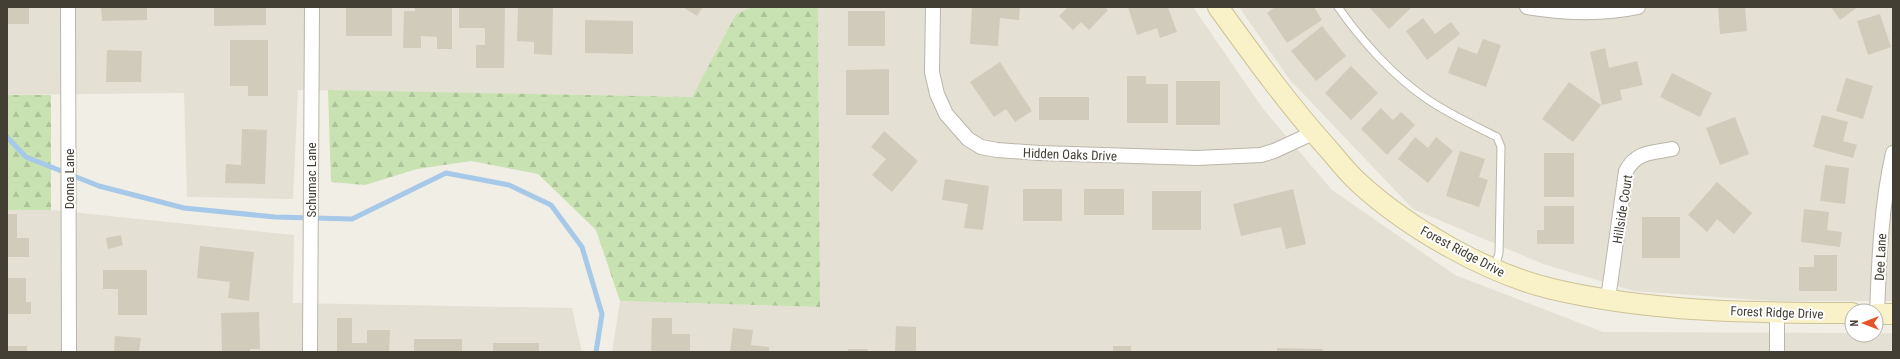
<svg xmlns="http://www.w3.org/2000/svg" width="1900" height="359" viewBox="0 0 1900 359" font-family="'Roboto Condensed',sans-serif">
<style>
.residential{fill:#e4e0d4}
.forest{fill:url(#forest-firs)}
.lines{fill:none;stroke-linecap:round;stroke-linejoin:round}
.stream{stroke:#a6c8e9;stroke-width:5}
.building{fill:#d1cbbc}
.lane-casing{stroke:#bbb6a9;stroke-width:9}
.street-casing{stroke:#bbb6a9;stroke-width:16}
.secondary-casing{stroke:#cdc398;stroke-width:22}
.lane{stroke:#fff;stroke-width:7}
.street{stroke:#fff;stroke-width:14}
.secondary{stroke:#f9f1c7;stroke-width:20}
.labels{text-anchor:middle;stroke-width:4;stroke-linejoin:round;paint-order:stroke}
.street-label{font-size:13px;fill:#433f35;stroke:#fff}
</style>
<defs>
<pattern id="forest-firs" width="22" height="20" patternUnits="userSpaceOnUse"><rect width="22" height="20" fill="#c8e2b1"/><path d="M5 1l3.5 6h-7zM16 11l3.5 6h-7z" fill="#adc399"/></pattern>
</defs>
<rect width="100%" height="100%" fill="#f1eee5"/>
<!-- residential -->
<g class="residential">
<polygon points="7,7 752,7 736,14 692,97 298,90 293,199 187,197 184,93 7,95"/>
<polygon points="818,7 1193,7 1264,110 1332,190 1455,275 1603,332 1852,333 1852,335 1893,333 1893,352 612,352 620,301 820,307"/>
<polygon points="1239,7 1893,7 1893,301 1772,301 1634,291 1543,264 1413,209 1290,80"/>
<polygon points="7,210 51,210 294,235 293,303 572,308 582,352 7,352"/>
</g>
<!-- forest -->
<g class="forest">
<polygon points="752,7 818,7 820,307 620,301 596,230 538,174 471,161 417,169 365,185 331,182 328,90 692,97 736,14"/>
<rect x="7" y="95" width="44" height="115"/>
</g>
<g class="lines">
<!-- stream -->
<polyline class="stream" points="7,137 26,157 99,186 184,208 275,217 352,219 446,173 509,185 551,205 582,247 602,314 596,352"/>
</g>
<!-- building -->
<g class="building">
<rect x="7" y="7" width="22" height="17"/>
<polygon points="101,7 147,7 147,20 102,21"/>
<polygon points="214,7 266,7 266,25 214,26"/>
<rect x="346" y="7" width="46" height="29"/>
<polygon points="415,7 452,7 452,49 437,49 437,37 421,36 421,48 403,48 404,11 415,11"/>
<polygon points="459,7 505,7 504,68 476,68 476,45 485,45 485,28 459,28"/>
<polygon points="518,7 553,7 552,55 534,54 534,42 517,41"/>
<polygon points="683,7 703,7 697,16"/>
<polygon points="972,7 1020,7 1019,20 1000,18 998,46 970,44"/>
<polygon points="1068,7 1105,7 1108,10 1089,30 1081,22 1073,30 1059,16"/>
<polygon points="1128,7 1168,7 1177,32 1160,38 1157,28 1137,35"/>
<polygon points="1275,7 1314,7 1322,20 1287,43 1267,13"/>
<polygon points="1369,7 1412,7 1389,29"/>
<polygon points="1718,7 1745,7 1747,31 1720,34"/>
<polygon points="1831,7 1858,7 1840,20"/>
<rect x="848" y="11" width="37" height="35"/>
<polygon points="1880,14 1891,47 1868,55 1857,21"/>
<polygon points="1423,18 1435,34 1451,22 1460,34 1427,60 1406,31"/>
<polygon points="585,20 633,21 633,54 585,53"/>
<polygon points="1322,26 1346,56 1316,81 1291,51"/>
<polygon points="1483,39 1501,45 1486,87 1448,73 1458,47 1477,54"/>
<polygon points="230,40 268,40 268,96 248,96 248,86 230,86"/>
<polygon points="1605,48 1609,68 1637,61 1643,85 1620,90 1622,100 1602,105 1590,52"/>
<polygon points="107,50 142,51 141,82 106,82"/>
<polygon points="1000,62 1032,111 1015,122 1006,109 994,117 970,82"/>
<polygon points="1351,66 1378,93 1351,120 1325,93"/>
<polygon points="889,69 889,115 846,115 846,70"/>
<polygon points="1672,73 1712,93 1700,117 1660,97"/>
<polygon points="1127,76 1146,76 1146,84 1168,84 1168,123 1127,123"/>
<polygon points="1846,78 1873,86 1863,119 1836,111"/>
<rect x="1176" y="81" width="44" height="44"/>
<polygon points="1569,82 1601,105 1573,142 1542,119"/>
<rect x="1039" y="97" width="50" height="23"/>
<polygon points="1381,108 1393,120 1401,112 1415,125 1387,155 1361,129"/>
<polygon points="1822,115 1848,122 1843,141 1857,145 1853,158 1813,147"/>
<polygon points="1735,117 1749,154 1720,165 1706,128"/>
<polygon points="242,129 267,130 265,184 225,183 226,164 241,165"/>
<polygon points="884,131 918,161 892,192 872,175 886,159 871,147"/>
<polygon points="1415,137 1428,148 1436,137 1453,151 1428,183 1398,159"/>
<polygon points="1460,151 1485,159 1479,177 1488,180 1479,207 1446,196"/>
<rect x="1544" y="153" width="30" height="44"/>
<polygon points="1825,165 1849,168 1845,204 1820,201"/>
<polygon points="945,179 989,186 983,230 964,228 968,204 942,200"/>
<polygon points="1717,182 1752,213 1734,234 1717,219 1707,232 1688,215"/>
<rect x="1023" y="189" width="39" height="32"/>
<rect x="1084" y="189" width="40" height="26"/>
<polygon points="1293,189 1306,244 1286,249 1281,227 1241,236 1233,204"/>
<rect x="1152" y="191" width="49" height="39"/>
<polygon points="1544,206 1574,206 1574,244 1537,244 1537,230 1544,230"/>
<polygon points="1804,209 1829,212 1827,230 1842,232 1840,247 1801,242"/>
<polygon points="7,214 17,214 17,238 29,238 29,257 7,257"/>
<rect x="1642" y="217" width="38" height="41"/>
<polygon points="121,235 123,245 108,249 106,238"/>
<polygon points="200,246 254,252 249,301 228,298 230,282 197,278"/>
<polygon points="1814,255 1837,255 1837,291 1799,291 1799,267 1814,267"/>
<polygon points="103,270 147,270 147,315 118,315 118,289 103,289"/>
<polygon points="7,278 26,278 26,302 31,302 31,314 7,314"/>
<polygon points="259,312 260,349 250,349 250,352 222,352 221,313"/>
<polygon points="337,318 352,318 352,343 367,343 367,330 390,330 389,352 337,352"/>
<polygon points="652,318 672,318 672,334 690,334 690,352 651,352"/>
<polygon points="896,326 916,327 916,352 895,352"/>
<polygon points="733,328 753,330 751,345 769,347 769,352 730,352"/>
<polygon points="115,336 141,338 139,352 114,352"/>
<rect x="414" y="339" width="48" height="13"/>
<rect x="493" y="343" width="46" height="9"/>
<rect x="7" y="346" width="20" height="6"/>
<rect x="1113" y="346" width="18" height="6"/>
<polygon points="1277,348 1323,349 1323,352 1277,352"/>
<polygon points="848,349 868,349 867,352 848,352"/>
</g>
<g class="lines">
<!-- lane casing -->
<g class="lane-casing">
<path id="lane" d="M1338 7C1361 40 1393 76 1427 99 1449 114 1473 125 1497 137L1501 147 1499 253 1495 267"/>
</g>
<!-- street casing -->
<g class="street-casing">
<g id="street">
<polyline points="68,7 69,352"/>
<polyline points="933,7 932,72 937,94 946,114 968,139 981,147 997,150 1040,153 1197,158 1261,155 1274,151 1313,133"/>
<path d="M1527 7C1564 13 1601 15 1638 7"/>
<path d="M1608 299 1626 171C1637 151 1652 153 1672 149"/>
<polyline points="1777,313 1777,352"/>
<path d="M1877 314C1879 260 1881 206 1893 153"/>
<polyline points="310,352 312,7"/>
</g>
</g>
<!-- secondary casing -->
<g class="secondary-casing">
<g id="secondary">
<path d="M1218 7C1254 57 1290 107 1331 152 1340 163 1349 174 1359 183 1408 228 1488 274 1552 289 1650 312 1752 313 1852 313"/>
<polyline points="1876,314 1893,314"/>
</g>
</g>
<!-- lane -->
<use href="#lane" class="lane"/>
<!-- street -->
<use href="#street" class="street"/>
<!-- secondary -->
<use href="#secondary" class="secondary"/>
</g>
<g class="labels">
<!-- street labels -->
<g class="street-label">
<text transform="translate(1070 154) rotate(2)" y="5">Hidden Oaks Drive</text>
<text transform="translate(69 179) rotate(-90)" y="5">Donna Lane</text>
<text transform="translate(311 180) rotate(-90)" y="5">Schumac Lane</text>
<text transform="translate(1622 209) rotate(-81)" y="5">Hillside Court</text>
<text transform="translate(1463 251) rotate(28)" y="5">Forest Ridge Drive</text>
<text transform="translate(1880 257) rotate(-87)" y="5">Dee Lane</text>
<text transform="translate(1777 312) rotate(2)" y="5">Forest Ridge Drive</text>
</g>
</g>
<!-- border -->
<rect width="1900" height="359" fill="none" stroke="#433f35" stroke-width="16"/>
<!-- north arrow -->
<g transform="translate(1864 323) rotate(270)"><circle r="19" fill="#ffffff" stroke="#b4b2ae"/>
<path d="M0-3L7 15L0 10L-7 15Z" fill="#e55428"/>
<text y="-6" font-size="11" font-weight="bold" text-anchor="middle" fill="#433f35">N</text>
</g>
</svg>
